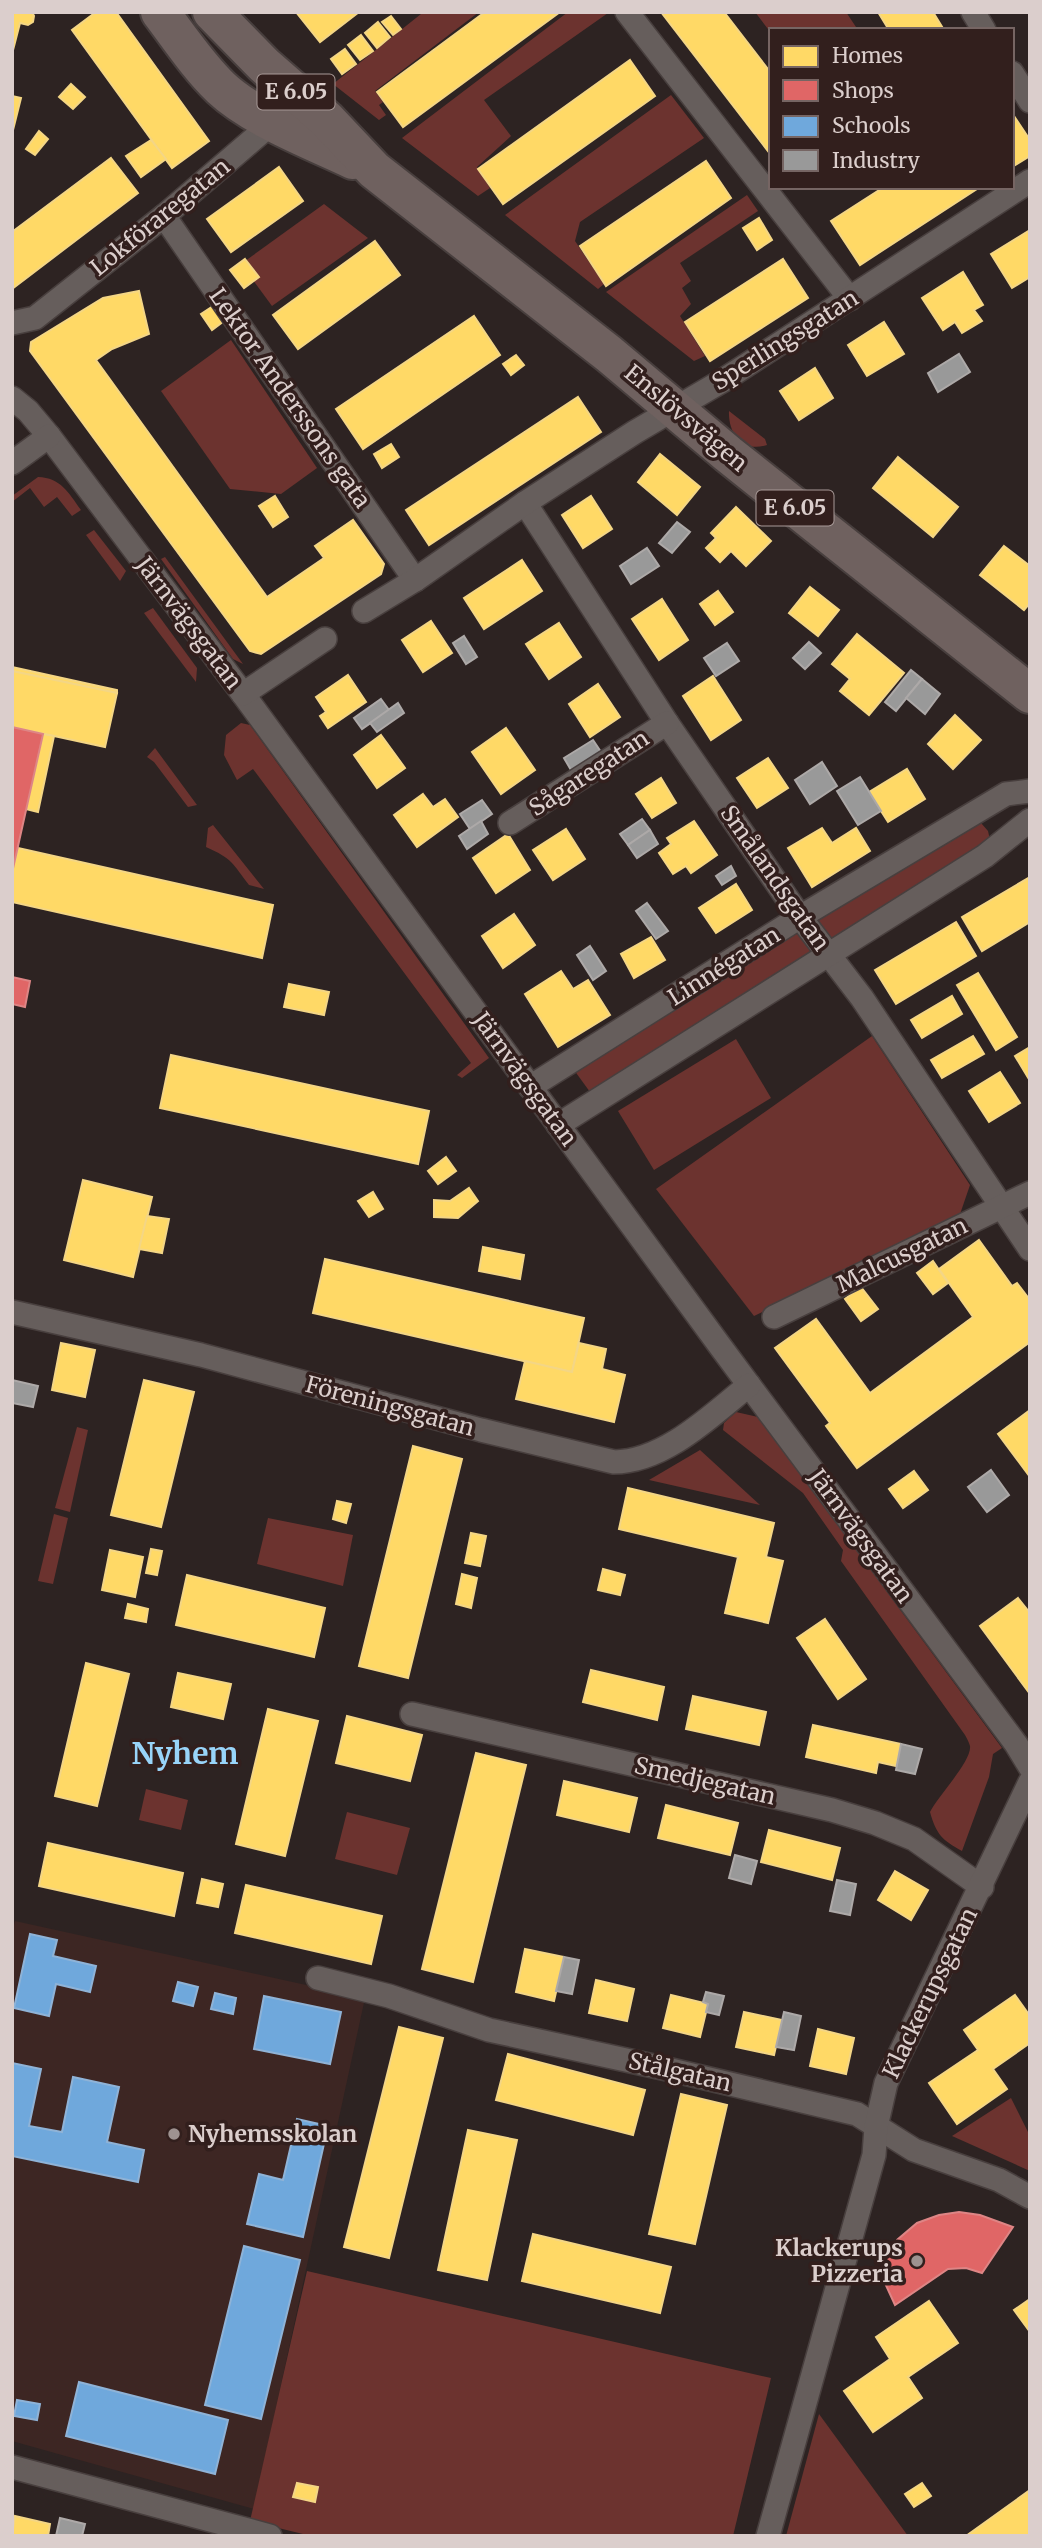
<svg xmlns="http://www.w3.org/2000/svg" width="1042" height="2548" viewBox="0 0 1042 2548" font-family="Merriweather,serif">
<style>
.built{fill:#3d2623}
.green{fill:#6c332f}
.homes{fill:#ffd966;stroke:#f4d685;stroke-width:2}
.shops{fill:#e06666;stroke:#de8585;stroke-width:2}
.schools{fill:#6fa8dc;stroke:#8fb3d7;stroke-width:2}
.industry{fill:#999;stroke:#ada9a8;stroke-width:2}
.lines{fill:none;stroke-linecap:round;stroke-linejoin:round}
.street-casing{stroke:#483f3e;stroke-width:26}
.highway-casing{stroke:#483f3e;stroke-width:42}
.street{stroke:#665e5c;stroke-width:23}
.highway{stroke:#6f615f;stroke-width:38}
.poi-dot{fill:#9e9290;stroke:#321f1d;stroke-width:2.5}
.labels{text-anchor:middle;stroke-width:7;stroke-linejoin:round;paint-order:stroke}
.shield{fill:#321f1d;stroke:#a89a98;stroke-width:2}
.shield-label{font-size:21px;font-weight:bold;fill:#dbcecc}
.street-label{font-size:23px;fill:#dbcecc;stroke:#321f1d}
.poi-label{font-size:23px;font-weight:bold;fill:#dbcecc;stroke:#321f1d;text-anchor:start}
.district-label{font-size:30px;font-weight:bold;fill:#98d4f9;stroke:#321f1d}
</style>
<rect width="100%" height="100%" fill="#2d2322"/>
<!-- built -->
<polygon class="built" points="15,1921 365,1998 254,2509 12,2441 12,1932"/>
<!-- green -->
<g class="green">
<polygon points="420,12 479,12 375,91 383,102 379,105 386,115 379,120 333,84 421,14"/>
<polygon points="568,12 608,13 484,100 511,136 477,167 490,188 478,196 402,138"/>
<polygon points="755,12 846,12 858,30 771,30 771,33"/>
<polygon points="671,95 704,138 580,222 575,241 604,284 598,289 505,215"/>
<polygon points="747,195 758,211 680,263 691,281 682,288 691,304 680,316 705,356 694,361 606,292"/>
<polygon points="324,204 368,238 272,306 241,264"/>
<polygon points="231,340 317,468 281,494 230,489 161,391"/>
<path d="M729 411 765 439 767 445C743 453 728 434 729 411Z"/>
<path d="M38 477C61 478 68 492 81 510L72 516 57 497 44 507 30 488 12 502V496Z"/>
<polygon points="94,530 126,571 120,581 86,535"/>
<polygon points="165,557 243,664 233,659 161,559"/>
<polygon points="153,608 197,668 196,682 144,613"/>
<polygon points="241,723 250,725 489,1058 462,1078 457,1075 471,1063 253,769 237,780 224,755 226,735"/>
<polygon points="155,748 197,805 188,807 154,762 147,757"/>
<polygon points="981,823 988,831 990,840 829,943 817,928 817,919 972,826"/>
<path d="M213 825 264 889 249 885C232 863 233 859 206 847L208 828Z"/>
<polygon points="799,929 815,952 590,1092 574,1070"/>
<polygon points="872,1036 970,1185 959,1217 754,1316 656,1189"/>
<polygon points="736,1039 771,1098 654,1170 618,1111"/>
<path d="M736 1412 758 1417 1002 1748 993 1754 989 1777 962 1851C942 1840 936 1834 930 1812 938 1796 972 1761 970 1746 969 1742 967 1739 965 1735L841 1561 843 1550 803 1493 723 1430 724 1423Z"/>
<polygon points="77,1427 88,1430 70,1512 55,1508"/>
<polygon points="700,1450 760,1505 649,1480"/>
<polygon points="54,1514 68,1518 53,1584 38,1581"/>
<polygon points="268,1518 353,1535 343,1586 257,1564"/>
<polygon points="146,1789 188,1800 181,1830 139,1820"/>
<polygon points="347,1812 410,1828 397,1875 335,1859"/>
<polygon points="1011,2098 1030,2136 1030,2171 952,2136"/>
<polygon points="307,2271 771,2378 733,2536 311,2536 250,2521"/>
<polygon points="819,2414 908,2536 786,2536"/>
</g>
<!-- homes -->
<g class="homes">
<polygon points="12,12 32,12 34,16 33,22 28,25 20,23 12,54"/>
<polygon points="96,12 116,12 209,141 172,168 72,30"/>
<polygon points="296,12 359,12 320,42"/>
<polygon points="485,12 560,12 403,127 377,92"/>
<polygon points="661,12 724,12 771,73 771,155"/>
<polygon points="878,12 933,12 944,30 889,30"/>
<polygon points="391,16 401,29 393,35 382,22"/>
<polygon points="378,22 390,37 377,48 365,33"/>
<polygon points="361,35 373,51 360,60 348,45"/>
<polygon points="345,49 356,64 342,74 331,59"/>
<polygon points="630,60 655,96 503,204 478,169"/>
<polygon points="71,84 85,97 73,109 59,97"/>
<polygon points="12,96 21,98 12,134"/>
<polygon points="1012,113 1030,140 1030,156 1012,167"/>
<polygon points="39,131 48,139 35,155 26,149"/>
<polygon points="151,140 166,159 141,177 126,156"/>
<polygon points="111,158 138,193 12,289 12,232"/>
<polygon points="706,161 731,198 606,286 580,246"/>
<polygon points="279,167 303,201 231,252 207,219"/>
<polygon points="884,187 980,187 860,265 831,221"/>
<polygon points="759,218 772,240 757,250 743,228"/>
<polygon points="1030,230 1030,277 1012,288 991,254"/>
<polygon points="375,241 400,275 298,349 273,315"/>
<polygon points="245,259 259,277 244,288 230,270"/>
<polygon points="783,259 808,298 710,361 685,322"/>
<polygon points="963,272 983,305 974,310 982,321 962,333 955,322 943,330 922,298"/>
<polygon points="139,291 149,334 112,349 96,360 267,597 324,558 315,546 353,520 384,564 381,574 261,654 250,651 30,351 31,342 103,298"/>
<polygon points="213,306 224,321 212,330 201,314"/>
<polygon points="474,316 500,355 363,449 336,409"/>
<polygon points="884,322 904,354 867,376 848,345"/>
<polygon points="516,355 524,365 511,375 503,364"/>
<polygon points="815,368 833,398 799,420 780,391"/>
<polygon points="578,397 601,432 429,545 406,510"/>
<polygon points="391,444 399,457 382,468 374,454"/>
<polygon points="660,454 700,487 677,515 638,482"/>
<polygon points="898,457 958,507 933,537 873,488"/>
<polygon points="275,496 288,517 273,527 259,506"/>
<polygon points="591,496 612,529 583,548 562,515"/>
<polygon points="736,507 771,541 746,566 731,551 720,562 706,548 716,538 711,533"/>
<polygon points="1004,546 1030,566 1030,603 1024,610 980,575"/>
<polygon points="522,560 542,591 484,629 464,598"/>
<polygon points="810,587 839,610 818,636 789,613"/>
<polygon points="718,591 733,612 715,625 700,604"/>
<polygon points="662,599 688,640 659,660 632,619"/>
<polygon points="431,621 452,653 423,672 402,640"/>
<polygon points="559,623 581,657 549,679 526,644"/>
<polygon points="857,634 904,673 869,715 840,691 850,679 832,664"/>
<polygon points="12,667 117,690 117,693 12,671"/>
<polygon points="12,671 117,693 105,747 12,727"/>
<polygon points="348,675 366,702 328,728 320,716 326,712 316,697"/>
<polygon points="713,676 741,720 711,740 683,696"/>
<polygon points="598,684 620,717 590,737 569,704"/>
<polygon points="955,715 981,740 953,769 928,744"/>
<polygon points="506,728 535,770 501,794 472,752"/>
<polygon points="43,734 54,736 38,812 26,809"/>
<polygon points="381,735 405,768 377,788 354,755"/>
<polygon points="768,758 788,788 757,808 737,778"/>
<polygon points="907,769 925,799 888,822 869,792"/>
<polygon points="661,778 676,803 652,818 636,794"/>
<polygon points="423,794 433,807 445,799 458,817 417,847 394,815"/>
<polygon points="694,821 717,855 691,873 686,866 673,874 659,853 671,844 667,838"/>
<polygon points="822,828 832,843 856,828 870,851 812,887 788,848"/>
<polygon points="566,829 585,859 553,880 533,850"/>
<polygon points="508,834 530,870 496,893 473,858"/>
<polygon points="18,848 273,905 262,958 12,902 12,873"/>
<polygon points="1030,877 1030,922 982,951 962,917"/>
<polygon points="736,884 752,910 716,933 699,908"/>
<polygon points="514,914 535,945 503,968 482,936"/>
<polygon points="956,922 976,956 896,1004 875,970"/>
<polygon points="651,937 665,960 634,978 621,954"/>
<polygon points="561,971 573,989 588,980 610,1015 558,1047 525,994"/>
<polygon points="978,973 1017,1037 996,1050 957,985"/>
<polygon points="289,984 329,992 324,1015 284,1007"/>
<polygon points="952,996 962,1014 922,1038 911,1020"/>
<polygon points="973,1036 984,1054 942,1078 931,1060"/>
<polygon points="1030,1047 1030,1081 1015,1056"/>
<polygon points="171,1055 429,1111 418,1164 160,1108"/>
<polygon points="1000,1072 1020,1103 989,1122 969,1091"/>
<polygon points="446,1157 456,1171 438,1184 428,1171"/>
<polygon points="83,1180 152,1197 133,1277 64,1260"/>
<polygon points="469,1188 478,1201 458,1218 434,1217 434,1200 450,1201"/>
<polygon points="373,1192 383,1209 369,1217 358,1201"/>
<polygon points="147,1216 169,1219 162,1253 139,1249"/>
<polygon points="979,1240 1012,1286 1017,1283 1030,1300 1030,1342 857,1468 826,1426 830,1423 775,1348 816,1319 870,1393 973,1317 939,1269"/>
<polygon points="483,1247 524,1255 520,1279 479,1271"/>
<polygon points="325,1259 584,1318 572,1372 313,1313"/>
<polygon points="933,1261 948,1283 933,1294 917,1273"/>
<polygon points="861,1287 878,1309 861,1321 845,1299"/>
<polygon points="61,1343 95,1350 85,1397 52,1390"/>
<polygon points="579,1343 606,1349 602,1369 625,1375 614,1422 516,1399 525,1361 572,1372"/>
<polygon points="144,1380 194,1392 161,1527 111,1515"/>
<polygon points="1030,1410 1030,1477 998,1434"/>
<polygon points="413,1446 462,1459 408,1678 359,1666"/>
<polygon points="914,1471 928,1490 903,1508 889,1489"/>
<polygon points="628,1488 774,1523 766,1557 783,1561 768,1623 725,1613 738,1557 619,1529"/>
<polygon points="337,1501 351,1504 346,1523 333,1519"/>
<polygon points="471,1533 486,1536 480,1566 465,1563"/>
<polygon points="151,1549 162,1551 157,1575 146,1573"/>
<polygon points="110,1550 143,1557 135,1597 102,1590"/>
<polygon points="603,1569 625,1575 620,1595 598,1590"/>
<polygon points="462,1574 477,1578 471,1608 456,1604"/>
<polygon points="187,1575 325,1608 314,1657 176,1625"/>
<polygon points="1018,1598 1030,1613 1030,1694 980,1626"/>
<polygon points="128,1604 148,1609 146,1622 125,1618"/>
<polygon points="825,1619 866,1679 838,1699 797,1638"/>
<polygon points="86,1663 129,1674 97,1806 55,1796"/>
<polygon points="591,1670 664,1687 657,1720 583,1702"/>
<polygon points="178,1673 231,1684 223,1719 171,1707"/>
<polygon points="693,1696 766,1712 759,1745 686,1729"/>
<polygon points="268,1709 318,1721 285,1856 236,1844"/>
<polygon points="347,1716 422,1735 410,1781 336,1763"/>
<polygon points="813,1725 901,1744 896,1766 878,1762 876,1773 806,1757"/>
<polygon points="476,1753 526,1765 473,1982 422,1969"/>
<polygon points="564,1781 637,1798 629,1832 557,1815"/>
<polygon points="666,1805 738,1823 730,1855 658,1838"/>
<polygon points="769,1830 840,1848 832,1880 761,1862"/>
<polygon points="48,1843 183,1873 174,1916 39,1886"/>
<polygon points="895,1871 928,1890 911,1920 878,1900"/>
<polygon points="202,1879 223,1884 218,1907 197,1903"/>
<polygon points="246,1885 382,1916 371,1964 235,1933"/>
<polygon points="525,1949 564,1957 554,2001 516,1992"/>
<polygon points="596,1980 634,1989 627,2021 589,2013"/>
<polygon points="671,1995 708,2004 700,2037 663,2028"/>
<polygon points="1015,1995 1030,2016 1030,2043 993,2069 1007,2089 957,2124 929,2083 978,2050 964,2030"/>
<polygon points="744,2012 782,2020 774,2055 736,2047"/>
<polygon points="399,2027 443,2038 389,2258 344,2247"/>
<polygon points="818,2029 854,2038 846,2074 810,2066"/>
<polygon points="508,2054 645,2090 633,2135 496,2100"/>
<polygon points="681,2094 727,2105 695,2244 649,2234"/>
<polygon points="468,2130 517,2140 487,2280 438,2270"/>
<polygon points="533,2234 671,2267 660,2313 522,2281"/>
<polygon points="1030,2299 1030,2332 1014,2310"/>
<polygon points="929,2301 958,2343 908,2377 922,2398 873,2432 844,2391 890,2359 876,2337"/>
<polygon points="297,2483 318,2487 315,2502 293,2497"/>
<polygon points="922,2483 931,2496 914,2507 905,2494"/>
<polygon points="1030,2490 1030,2536 966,2536"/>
<polygon points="15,2516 50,2524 48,2536 12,2536"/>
</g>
<!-- shops -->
<g class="shops">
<polygon points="12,727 43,734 12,873"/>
<polygon points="12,977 30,981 25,1007 12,1004"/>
<polygon points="959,2212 980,2215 1013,2227 982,2273 966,2268 948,2269 895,2305 884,2281 885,2261 897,2240 917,2223 939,2215"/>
</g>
<!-- schools -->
<g class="schools">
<polygon points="30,1934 57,1940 53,1956 96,1966 90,1992 56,1984 49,2016 14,2008"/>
<polygon points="178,1982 198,1987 193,2006 173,2001"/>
<polygon points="215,1993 236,1998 233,2014 211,2009"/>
<polygon points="264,1996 341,2012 330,2064 254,2049"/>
<polygon points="12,2063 41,2069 29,2126 62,2132 73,2077 119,2087 107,2142 144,2150 138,2182 12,2156"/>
<polygon points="297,2119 328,2126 303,2237 247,2224 259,2174 283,2180"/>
<polygon points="244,2246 300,2260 261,2419 205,2405"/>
<polygon points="79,2382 228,2420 215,2474 66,2436"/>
<polygon points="17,2400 40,2404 37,2420 14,2416"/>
</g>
<!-- industry -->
<g class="industry">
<polygon points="959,354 970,372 938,392 928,373"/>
<polygon points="677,522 690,532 672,553 659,543"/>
<polygon points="647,548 659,566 631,584 620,566"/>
<polygon points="464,636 477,657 466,664 453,643"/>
<polygon points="809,642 821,653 805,669 793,658"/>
<polygon points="727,643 739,661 716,676 704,658"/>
<polygon points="911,670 922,679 896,711 885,702"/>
<polygon points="922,679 940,694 925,714 906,698"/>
<polygon points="381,699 389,710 362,729 354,718"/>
<polygon points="398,703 404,713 377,732 370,723"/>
<polygon points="593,740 601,752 571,770 564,758"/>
<polygon points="822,762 837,786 810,804 795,780"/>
<polygon points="860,777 881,811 858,825 837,791"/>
<polygon points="482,800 492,814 470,829 460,814"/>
<polygon points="642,819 650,830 628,845 620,834"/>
<polygon points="481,821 488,834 467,849 459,836"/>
<polygon points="650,830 658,844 637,858 628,845"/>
<polygon points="731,866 736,876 722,885 716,876"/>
<polygon points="647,903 668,931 656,939 636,911"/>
<polygon points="590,946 606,971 593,980 577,955"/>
<polygon points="12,1380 38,1386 33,1407 12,1403"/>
<polygon points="991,1470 1009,1495 987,1512 968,1487"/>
<polygon points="901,1744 922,1749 915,1774 896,1770"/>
<polygon points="735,1855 757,1861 751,1884 729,1878"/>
<polygon points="837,1880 856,1884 850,1915 830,1911"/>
<polygon points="564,1957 579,1960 572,1994 556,1991"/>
<polygon points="706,1992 724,1996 719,2015 706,2012 708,2004 703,2002"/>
<polygon points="784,2012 801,2016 794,2050 776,2047"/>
<polygon points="60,2518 85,2524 82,2536 56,2536"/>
</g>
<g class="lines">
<!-- street casing -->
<g class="street-casing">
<g id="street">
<polyline points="627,12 850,299"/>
<polyline points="973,12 984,30"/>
<polyline points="1012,73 1030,101"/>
<polyline points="164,216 415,580"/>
<polyline points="12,323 35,318 164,216 279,117"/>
<polyline points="12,398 28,411 49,436 243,694 720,1346 1016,1744 1030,1767"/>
<polyline points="12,463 49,436"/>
<polyline points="525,503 667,723 800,917 862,998 1030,1249"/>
<polyline points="364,611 415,580 525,503 635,432 722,381 1030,181"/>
<polyline points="243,694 325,639"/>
<polyline points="510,823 667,723"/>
<polyline points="530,1087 800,917 1006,794 1030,791"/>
<polyline points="558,1125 985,856 1030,820"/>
<path d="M12 1312 201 1355 481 1430 614 1462C664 1462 712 1415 749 1385"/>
<polyline points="774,1317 1030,1193"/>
<polyline points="412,1714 832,1810 875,1823 914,1839 982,1887"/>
<polyline points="318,1978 389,1996 489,2030 667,2069 857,2114 914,2150 999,2180 1030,2197"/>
<polyline points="12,2467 270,2536"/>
<polyline points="768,2536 874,2155 876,2127 886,2083 1030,1782"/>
</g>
</g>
<!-- highway casing -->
<g class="highway-casing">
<g id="highway">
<path d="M160 12C179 37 198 66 221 88 253 118 313 141 353 160"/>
<polyline points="212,12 264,65 326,119 374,170 609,354 728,454 1030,694"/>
</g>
</g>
<!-- street -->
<use href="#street" class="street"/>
<!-- highway -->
<use href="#highway" class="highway"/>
</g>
<!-- markers -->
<g class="poi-dot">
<circle cx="174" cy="2134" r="7"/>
<circle cx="917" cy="2261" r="7"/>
</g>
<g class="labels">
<!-- shield labels -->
<g class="shield">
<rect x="257.5" y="74.5" width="77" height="35" rx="5"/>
<rect x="756.5" y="490.5" width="77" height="35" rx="5"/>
</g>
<g class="shield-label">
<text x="296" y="99">E 6.05</text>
<text x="795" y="515">E 6.05</text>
</g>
<!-- street labels -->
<g class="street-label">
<text transform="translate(160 217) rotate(-39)" y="8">Lokföraregatan</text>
<text transform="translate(785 340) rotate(-32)" y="8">Sperlingsgatan</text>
<text transform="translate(290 398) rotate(55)" y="8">Lektor Anderssons gata</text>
<text transform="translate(686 418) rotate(40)" y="8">Enslövsvägen</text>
<text transform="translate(189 623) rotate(53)" y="8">Järnvägsgatan</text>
<text transform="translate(589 773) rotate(-33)" y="8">Sågaregatan</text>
<text transform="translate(775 878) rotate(55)" y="8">Smålandsgatan</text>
<text transform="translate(724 966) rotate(-32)" y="8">Linnégatan</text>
<text transform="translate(525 1079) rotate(54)" y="8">Järnvägsgatan</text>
<text transform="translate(902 1255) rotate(-26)" y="8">Malcusgatan</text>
<text transform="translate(390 1406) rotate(15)" y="8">Föreningsgatan</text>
<text transform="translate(861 1536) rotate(54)" y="8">Järnvägsgatan</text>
<text transform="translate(705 1781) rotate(13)" y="8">Smedjegatan</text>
<text transform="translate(930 1993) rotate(-64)" y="8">Klackerupsgatan</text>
<text transform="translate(680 2072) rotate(13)" y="8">Stålgatan</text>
</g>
<!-- poi labels -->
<g class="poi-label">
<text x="188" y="2142">Nyhemsskolan</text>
<text x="903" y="2256" text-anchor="end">Klackerups<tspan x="903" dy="26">Pizzeria</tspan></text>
</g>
<!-- district labels -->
<g class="district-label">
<text x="185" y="1764">Nyhem</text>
</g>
</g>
<!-- border -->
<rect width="1042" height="2548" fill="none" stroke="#dbcecc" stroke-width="28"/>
<!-- legend -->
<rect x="769" y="28" width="245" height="161" fill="#321f1d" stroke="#766563" stroke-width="2"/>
<rect x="783" y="46" width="35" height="21" fill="#ffd966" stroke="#766563" stroke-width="2"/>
<text x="832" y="63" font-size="21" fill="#dbcecc">Homes</text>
<rect x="783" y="80" width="35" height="21" fill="#e06666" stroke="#766563" stroke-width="2"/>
<text x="832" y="98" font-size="21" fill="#dbcecc">Shops</text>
<rect x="783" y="116" width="35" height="21" fill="#6fa8dc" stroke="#766563" stroke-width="2"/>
<text x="832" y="133" font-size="21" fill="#dbcecc">Schools</text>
<rect x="783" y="150" width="35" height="21" fill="#999999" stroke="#766563" stroke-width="2"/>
<text x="832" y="168" font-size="21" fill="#dbcecc">Industry</text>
</svg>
